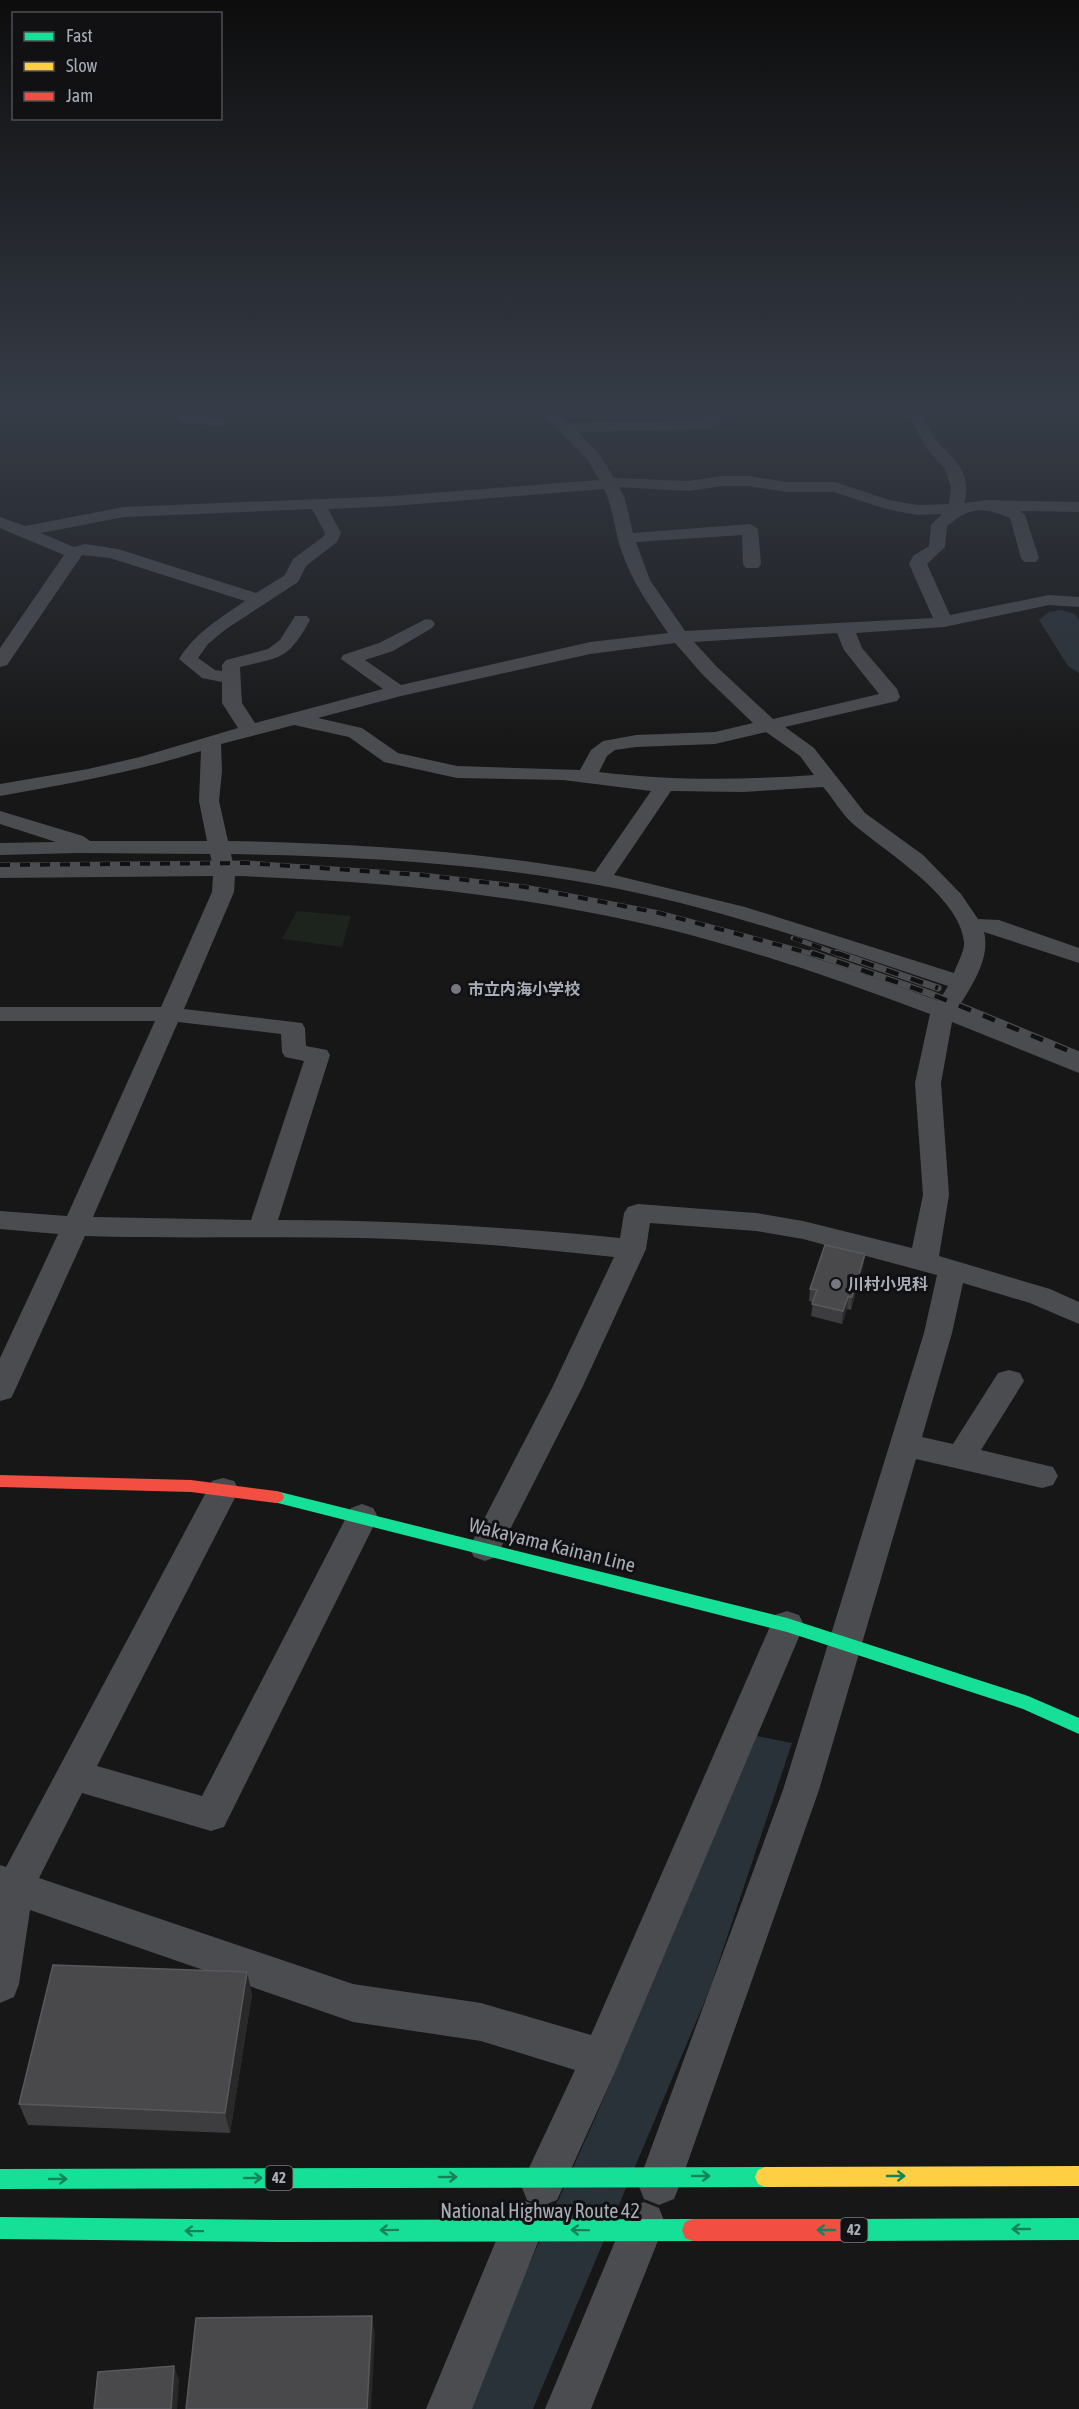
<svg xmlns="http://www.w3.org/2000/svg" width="1079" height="2409" viewBox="0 0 1079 2409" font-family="'Asap Condensed','Noto Sans JP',sans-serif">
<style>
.green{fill:#1d241e}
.water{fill:#2a3239}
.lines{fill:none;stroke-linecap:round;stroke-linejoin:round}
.street{fill:#4b4c50;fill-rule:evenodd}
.fast{fill:#16e098;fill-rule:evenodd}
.slow{fill:#ffcf43;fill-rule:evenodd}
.jam{fill:#f24e42;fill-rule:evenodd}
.rail-far1-casing{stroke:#4b4c4f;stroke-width:5}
.rail-casing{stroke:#4b4c4f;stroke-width:7}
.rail-far1{stroke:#111113;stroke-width:4;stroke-dasharray:10;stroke-linecap:butt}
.rail{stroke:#111113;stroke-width:4.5;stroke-dasharray:13;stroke-linecap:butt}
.wall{fill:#3d3d3f}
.shaded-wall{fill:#29292a}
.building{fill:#49494c;stroke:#58595d;stroke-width:1.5}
.oneway{stroke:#14835c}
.poi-dot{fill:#757880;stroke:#111113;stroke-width:2}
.labels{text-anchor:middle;stroke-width:6;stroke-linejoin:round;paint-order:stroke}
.shield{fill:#111113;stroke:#7b7e86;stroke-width:1.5}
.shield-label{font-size:15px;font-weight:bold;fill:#a8adb8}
.poi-label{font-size:16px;font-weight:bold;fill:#a8adb8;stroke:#111113;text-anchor:start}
.near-street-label{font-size:20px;fill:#a8adb8;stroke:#111113}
</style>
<rect width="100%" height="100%" fill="#171717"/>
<!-- green -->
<g class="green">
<polygon points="927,407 1079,407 1079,414 1021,413"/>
<polygon points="297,911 351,916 342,947 282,939"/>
</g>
<!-- water -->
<g class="water">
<polygon points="1061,610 1075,614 1079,620 1079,673 1068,666 1039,620 1049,612"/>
<polygon points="757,1736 792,1743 709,1991 533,2409 469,2409 500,2329 594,2121"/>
</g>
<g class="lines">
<!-- street -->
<g class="street">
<polygon points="183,407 197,407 194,416 221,418 228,422 221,426 183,423 179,417"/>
<path d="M537 407H552L569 423 706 420 703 407H717L721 421 709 429 578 432 600 455 614 478 688 481 723 476H749L786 482H835L889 500 917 505 949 504 951 487 945 469 927 449 911 420 898 407H914C925 416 928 427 935 439 939 446 946 450 951 456 964 469 970 486 964 503L987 500 1079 502V512L1020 511 1025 515 1039 558 1036 562H1024L1021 558 1010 518C982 507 971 506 947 526L945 547 927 564 950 615 1049 595 1079 597V607L1049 605 944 627 856 633 862 648 897 689 900 697 897 701 785 727 814 748 865 813 923 855 961 894 978 919 999 920 1079 948V963L984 932C991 958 971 987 958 1008L1079 1056V1073L952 1022 941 1083 949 1195 939 1256 1050 1289 1079 1302V1324L1030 1303 963 1283 952 1333 922 1437 953 1444 998 1373 1009 1370 1020 1373 1024 1381 981 1450 1053 1467 1058 1476 1053 1485 1042 1488 916 1459 819 1790 680 2184 674 2199 659 2205 644 2199 638 2184 783 1790 924 1333 937 1275 803 1239 756 1231 650 1223 646 1249 582 1388 496 1557 485 1561 474 1557 469 1548 552 1388 614 1257C531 1248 448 1240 364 1238 271 1236 178 1239 85 1236L15 1390 11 1398 0 1401V1358L58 1234 0 1229V1211L67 1216 155 1021H0V1007H161L212 892 213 876 0 878V864L212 863 210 854 78 853 0 855V843L56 842 0 824V811L83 836 90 841H207L199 801 201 751C135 772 68 784 0 796V784L88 769 140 757 238 728 222 703V682L202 678 179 659C196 632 219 619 245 601L110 558 82 555 7 665 0 667V648L64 555 0 528V517L25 526 124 507 393 496 599 480 588 460ZM723 486H749L786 492H834L886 509 917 515 942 514 931 525 929 546 913 556 909 564 933 618 685 631 650 580 636 542 742 535 743 564 746 568H758L761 564 758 529 750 524 633 533 625 499 619 487 688 491ZM604 489C614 509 614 531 622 552 632 582 650 607 668 633L590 642 401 685 365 660 393 651 432 628 435 624 432 620 426 619 379 643 343 655 341 659 383 689 255 723 242 703 240 667C281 657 288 660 310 620L307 616H295L280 640 268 649 226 660 222 665V671L215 670 198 658 208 644 226 629 298 582 306 566 337 542 341 533 328 509 393 506ZM312 509 325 533 324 536 293 559 285 575 256 593 118 549 85 544 74 547 41 533 124 517ZM837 633 844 650 879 694 773 719 717 667 694 642ZM675 643 703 675 753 723 715 732 636 735 603 741 591 750 580 770 457 766 398 753 362 728 318 718 401 696 590 654ZM294 725 349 737 384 762 457 778 563 780 651 791 595 872C473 851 352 843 228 841L219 801 222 771 221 744ZM766 732 800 756 814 775C742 780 672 781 599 772L607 756 615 750 636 747 715 744ZM823 787C833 798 841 813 852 823 884 851 960 896 964 942 965 951 957 964 954 973L745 907 614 875 671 791 743 792ZM231 854C355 856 477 863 598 885 718 907 833 948 948 986L939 1001C795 947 648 904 496 883 409 871 321 866 233 863ZM235 876C382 881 528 895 671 930 759 952 845 982 930 1014L915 1083 923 1195 912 1248 803 1221 756 1213 638 1204 628 1207 624 1213 620 1238C506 1227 393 1220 278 1220L330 1055 327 1050 306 1046 305 1028 302 1023 184 1009 234 892ZM178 1022 281 1034 282 1052 285 1057 304 1061 251 1220 93 1217Z"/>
<polygon points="223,1478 234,1481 239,1490 97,1766 202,1796 351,1508 362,1504 373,1508 378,1517 224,1827 211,1831 82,1793 39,1878 353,1984 481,2003 591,2035 775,1615 787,1611 799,1615 804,1625 615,2072 557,2200 542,2206 527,2200 521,2185 575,2070 481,2041 353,2022 30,1910 19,1984 14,1997 0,2003 0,1865 6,1867 212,1481"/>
<polygon points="525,2201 540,2207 546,2222 472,2409 426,2409 510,2207"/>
<polygon points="644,2202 659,2208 665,2223 591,2409 545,2409 629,2208"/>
</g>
<!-- fast -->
<g class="fast">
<polygon points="276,1491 787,1618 1028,1696 1079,1718 1079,1734 1023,1709 787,1632 270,1501 268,1497 270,1493"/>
<polygon points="765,2167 772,2170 775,2177 772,2184 765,2187 0,2189 0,2169"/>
<polygon points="0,2217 278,2220 693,2219 701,2222 704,2230 701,2238 693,2241 278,2242 0,2239"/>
<polygon points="1079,2218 1079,2240 855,2241 847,2238 844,2230 847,2222 855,2219"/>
</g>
<!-- slow -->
<polygon class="slow" points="1079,2166 1079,2186 765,2187 758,2184 755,2177 758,2170 765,2167"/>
<!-- jam -->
<g class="jam">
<polygon points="0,1475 191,1480 276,1491 282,1493 284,1497 282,1501 276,1503 191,1492 0,1487"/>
<polygon points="693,2219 855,2219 863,2222 866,2230 863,2238 855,2241 693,2241 685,2238 682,2230 685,2222"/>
</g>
<!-- rail-far1 casing -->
<g class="rail-far1-casing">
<g id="rail-far1">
<polyline points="0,865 247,863 422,875 525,887 659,913 816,955"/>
<polyline points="793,938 841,955"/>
</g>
</g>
<!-- rail casing -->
<g class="rail-casing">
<g id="rail">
<polyline points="812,953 931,994 1079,1055"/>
<polyline points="837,953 938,988"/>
</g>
</g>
<!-- rail-far1 -->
<use href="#rail-far1" class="rail-far1"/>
<!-- rail -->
<use href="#rail" class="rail"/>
</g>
<!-- wall -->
<g class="wall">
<polygon points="865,1254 863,1266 851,1310 847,1309 842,1324 811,1316 813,1302 809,1301 810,1289"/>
<polygon points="252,1994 230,2133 28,2125 19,2104"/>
</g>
<!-- shaded-wall -->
<g class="shaded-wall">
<polygon points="865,1254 863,1266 851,1310 852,1297"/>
<polygon points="848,1297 847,1309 842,1324 843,1311"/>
<polygon points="247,1972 252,1994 230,2133 225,2113"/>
<polygon points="372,2316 375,2334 371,2409 367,2409"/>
<polygon points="174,2366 179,2380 177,2409 171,2409"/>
</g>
<!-- building -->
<g class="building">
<polygon points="825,1245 865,1254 852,1297 848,1297 843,1311 812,1304 817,1290 810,1289"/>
<polygon points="53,1965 247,1972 225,2113 19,2104"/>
<polygon points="372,2316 367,2409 186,2409 196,2318"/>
<polygon points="174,2366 171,2409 94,2409 98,2372"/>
</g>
<!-- one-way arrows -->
<defs><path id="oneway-shaft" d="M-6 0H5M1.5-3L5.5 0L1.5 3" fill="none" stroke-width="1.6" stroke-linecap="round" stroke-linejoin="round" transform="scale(1.5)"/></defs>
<g class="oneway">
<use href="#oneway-shaft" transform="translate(701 2176)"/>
<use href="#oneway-shaft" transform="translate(896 2176)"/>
<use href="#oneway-shaft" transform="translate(448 2177)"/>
<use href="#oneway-shaft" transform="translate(253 2178)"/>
<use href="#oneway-shaft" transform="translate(58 2179)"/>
<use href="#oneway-shaft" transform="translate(1021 2229) rotate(180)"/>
<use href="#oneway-shaft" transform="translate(389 2230) rotate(179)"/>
<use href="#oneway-shaft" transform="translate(580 2230) rotate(-179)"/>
<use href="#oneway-shaft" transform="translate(826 2230) rotate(180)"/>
<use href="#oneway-shaft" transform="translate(194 2231) rotate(-179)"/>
</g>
<!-- sky -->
<linearGradient id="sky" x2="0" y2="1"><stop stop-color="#0d0d0d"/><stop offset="0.55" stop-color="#363c47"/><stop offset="1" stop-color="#363c47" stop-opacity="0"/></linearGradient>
<rect width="1079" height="744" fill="url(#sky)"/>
<!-- markers -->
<g class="poi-dot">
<circle cx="456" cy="989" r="6"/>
<circle cx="836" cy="1284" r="6"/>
</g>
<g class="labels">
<!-- shield labels -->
<g class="shield">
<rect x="265.5" y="2166" width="27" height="24" rx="4.5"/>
<rect x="840.5" y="2218" width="27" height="24" rx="4.5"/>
</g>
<g class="shield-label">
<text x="279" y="2183">42</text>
<text x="854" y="2235">42</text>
</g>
<!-- poi labels -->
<g class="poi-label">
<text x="468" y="995">市立内海小学校</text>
<text x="848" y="1290">川村小児科</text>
</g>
<!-- near-street labels -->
<g class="near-street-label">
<text transform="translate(552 1545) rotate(14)" y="7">Wakayama Kainan Line</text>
<text x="540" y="2218">National Highway Route 42</text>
</g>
</g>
<!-- legend -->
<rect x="12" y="12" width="210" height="108" fill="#111113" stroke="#4d4f55" stroke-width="1.5"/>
<rect x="24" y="32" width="30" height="9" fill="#16e098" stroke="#4d4f55" stroke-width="1.5"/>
<text x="66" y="42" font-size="18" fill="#a8adb8">Fast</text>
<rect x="24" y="62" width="30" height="9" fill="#ffcf43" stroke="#4d4f55" stroke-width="1.5"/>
<text x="66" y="72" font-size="18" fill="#a8adb8">Slow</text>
<rect x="24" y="92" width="30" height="9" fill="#f24e42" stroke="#4d4f55" stroke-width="1.5"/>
<text x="66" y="102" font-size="18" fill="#a8adb8">Jam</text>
</svg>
